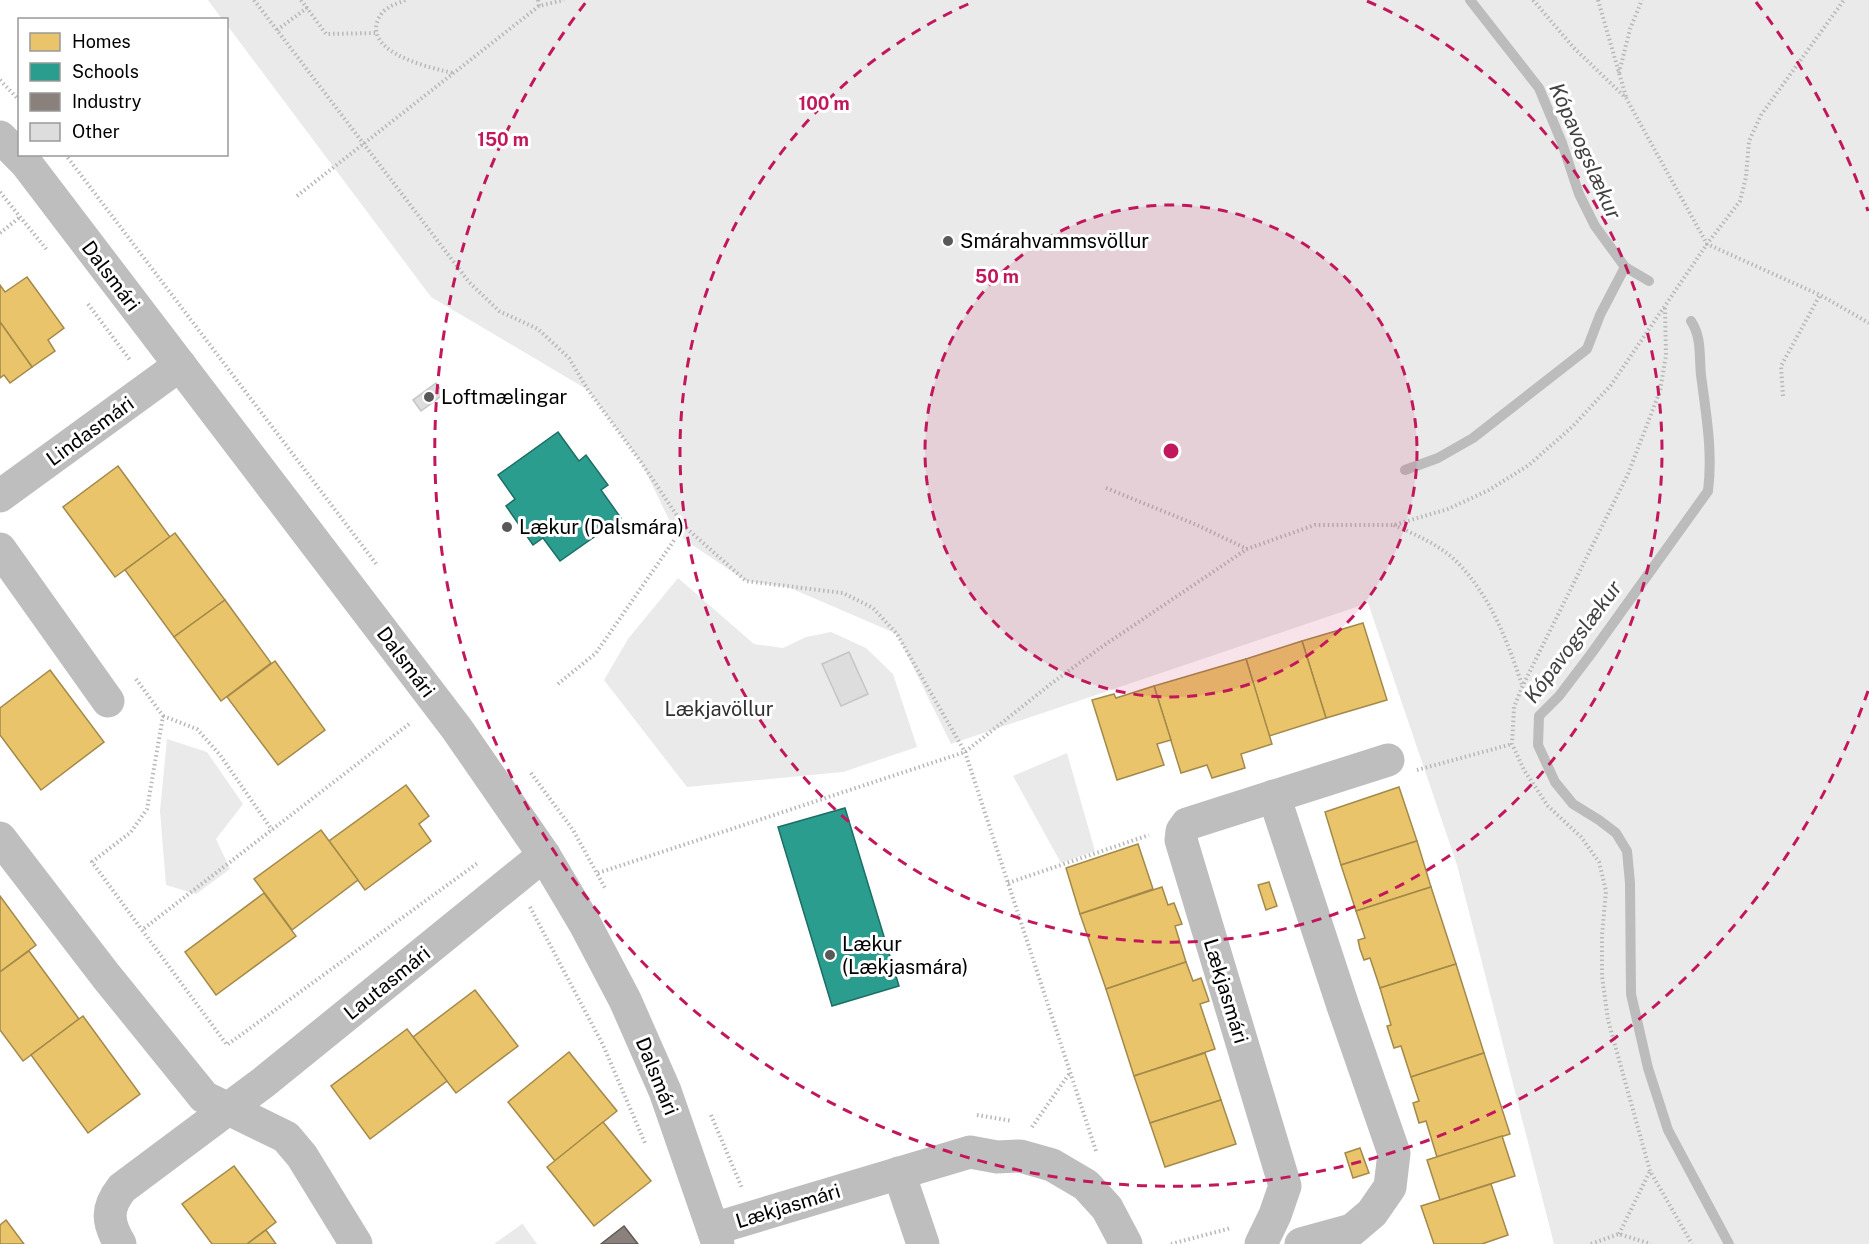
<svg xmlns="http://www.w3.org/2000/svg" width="1869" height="1244" viewBox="0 0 1869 1244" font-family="'Public Sans',sans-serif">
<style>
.green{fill:#eaeaea}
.homes{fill:#e9c46a;stroke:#a3894a;stroke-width:1.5}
.schools{fill:#2a9d8f;stroke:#1d6e64;stroke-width:1.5}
.industry{fill:#8a817c;stroke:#615a57;stroke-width:1.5}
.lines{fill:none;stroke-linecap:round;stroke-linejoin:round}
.stream{stroke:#bcbcbc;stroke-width:10}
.building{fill:#ddd;stroke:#c5c5c5;stroke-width:1.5}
.path{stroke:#b8b8b8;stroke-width:4;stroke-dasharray:1.5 3;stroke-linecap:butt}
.minor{stroke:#bebebe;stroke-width:33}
.tertiary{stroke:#bebebe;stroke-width:33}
.ring{fill:none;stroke:#c2185b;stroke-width:3;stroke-dasharray:10 8}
.poi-dot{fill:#595959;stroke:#fff;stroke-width:2}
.labels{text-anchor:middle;stroke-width:6;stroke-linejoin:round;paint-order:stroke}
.poi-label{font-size:20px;fill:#000;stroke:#fff;text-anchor:start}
.street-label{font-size:20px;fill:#000;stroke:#fff}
.park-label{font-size:20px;fill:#303030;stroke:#fff}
.water-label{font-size:21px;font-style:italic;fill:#414141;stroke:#fff}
.centre{fill:#c2185b;stroke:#fff;stroke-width:3}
.ring-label{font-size:18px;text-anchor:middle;font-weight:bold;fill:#c2185b;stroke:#fff;stroke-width:6;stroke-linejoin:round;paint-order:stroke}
</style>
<rect width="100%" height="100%" fill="#fff"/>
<!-- green -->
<g class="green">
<polygon points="208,0 1869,0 1869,1244 1554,1244 1457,865 1368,603 951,744 897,634 788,587 746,581 676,534 641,462 588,390 431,297 227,25 226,20 222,19"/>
<polygon points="678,578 754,644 783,648 806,637 831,632 866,648 893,674 917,747 843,772 687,787 604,680 628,639"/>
<polygon points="167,739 207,752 243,804 216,839 230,869 196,894 166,885 160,811"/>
<polygon points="1067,753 1095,851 1061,863 1013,776"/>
<polygon points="522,1223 537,1244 494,1244 522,1224"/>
</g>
<!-- homes -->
<g class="homes">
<polygon points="27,277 64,328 48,340 55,351 32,367 0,322 0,285 5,292"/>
<polygon points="0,322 32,367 10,383 4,375 0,378"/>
<polygon points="118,466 170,537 115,577 63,507"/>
<polygon points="175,533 225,600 174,637 125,570"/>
<polygon points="225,600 271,663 221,701 174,637"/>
<polygon points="1363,623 1387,700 1326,718 1302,641"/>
<polygon points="1302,641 1326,718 1269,736 1246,659"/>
<polygon points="1246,659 1272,744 1241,754 1245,768 1212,778 1207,765 1181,773 1154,686"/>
<polygon points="275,661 325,730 278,765 227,697"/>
<polygon points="50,670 104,742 41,790 0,735 0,708"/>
<polygon points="1154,686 1171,740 1157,744 1164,765 1117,780 1092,700 1114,694 1116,698"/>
<polygon points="406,785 429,816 419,824 431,841 365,890 329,841"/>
<polygon points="1399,787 1417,841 1341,865 1325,812"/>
<polygon points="321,830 358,880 292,930 254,879"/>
<polygon points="1417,841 1431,887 1356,911 1341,865"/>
<polygon points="1138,844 1153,889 1080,914 1066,868"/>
<polygon points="1269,882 1277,906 1266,910 1258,885"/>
<polygon points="1162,887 1168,905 1174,903 1182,924 1175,926 1186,962 1106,989 1080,914"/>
<polygon points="1431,887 1456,964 1380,988 1370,958 1364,960 1360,949 1358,940 1365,938 1356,911"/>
<polygon points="264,893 296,936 216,995 185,952"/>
<polygon points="0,896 36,945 0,972"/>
<polygon points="29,951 79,1019 23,1061 0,1030 0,972"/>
<polygon points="1186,962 1193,981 1201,978 1209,1001 1200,1004 1215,1049 1134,1076 1106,989"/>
<polygon points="1456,964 1484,1053 1411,1077 1401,1046 1394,1048 1387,1026 1391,1025 1380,988"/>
<polygon points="475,990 518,1046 456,1093 413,1037"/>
<polygon points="83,1016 140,1094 88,1133 31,1055"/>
<polygon points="407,1029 447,1081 370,1139 331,1086"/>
<polygon points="569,1052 617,1111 555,1161 508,1102"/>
<polygon points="1205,1053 1221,1100 1150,1123 1134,1076"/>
<polygon points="1484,1053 1510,1134 1437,1157 1426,1121 1419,1123 1413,1103 1419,1101 1411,1077"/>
<polygon points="1221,1100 1236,1144 1165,1167 1150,1123"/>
<polygon points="603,1122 651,1181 594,1226 547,1167"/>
<polygon points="1502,1136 1515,1176 1440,1200 1427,1160"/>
<polygon points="1360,1148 1369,1173 1353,1178 1345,1153"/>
<polygon points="234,1166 276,1222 247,1244 212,1244 182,1204"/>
<polygon points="1491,1184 1508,1235 1482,1244 1434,1244 1421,1206"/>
<polygon points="6,1220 24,1244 0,1244 0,1225"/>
<polygon points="266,1230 276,1244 247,1244"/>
</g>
<!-- schools -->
<g class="schools">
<polygon points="558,432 579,461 586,455 608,485 601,490 621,518 560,561 543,538 533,545 506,506 515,499 498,475"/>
<polygon points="845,808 899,986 832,1006 778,827"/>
</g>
<!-- industry -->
<polygon class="industry" points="624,1226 638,1244 601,1244"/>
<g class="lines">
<!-- stream -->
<g class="stream">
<polyline points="1470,0 1539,88 1562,143 1579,194 1595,226 1625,267 1649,281"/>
<path d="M1691 321C1702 337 1699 357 1701 375 1706 414 1713 452 1708 491L1591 654 1559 696 1539 716 1538 745 1555 782 1573 804 1599 820 1616 833 1627 851 1630 883 1631 994 1648 1068 1668 1130 1729 1244"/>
<polyline points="1405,470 1438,458 1473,438 1587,349 1600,315 1625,267"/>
</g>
</g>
<!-- building -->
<g class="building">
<polygon points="436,383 444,394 421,411 413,400"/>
<polygon points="849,652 868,694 841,706 822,664"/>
</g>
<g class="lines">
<!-- path -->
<g class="path">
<polyline points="254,0 469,282 499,311 538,329 569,358 588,390 641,462 684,526 746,581 843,593 873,608 897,634 965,752 1096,1151"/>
<polyline points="301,0 307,8"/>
<path d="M405 0C400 3 393 4 388 8 381 12 377 20 376 27 375 56 432 68 453 73"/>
<polyline points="538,0 539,6"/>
<polyline points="1533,0 1574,48 1626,98 1707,244 1820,295 1869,323"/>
<polyline points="1598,0 1626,97"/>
<polyline points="277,30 307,8 326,34 376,33"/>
<polyline points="1619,73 1630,29 1642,0"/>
<polyline points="0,80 20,101"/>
<polyline points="65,154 377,565"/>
<polyline points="0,192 47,250"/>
<polyline points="297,196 539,6 564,0"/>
<polyline points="0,233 20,217"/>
<polyline points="88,304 130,360"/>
<polyline points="1665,308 1666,355 1660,391 1628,474 1523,685 1514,707 1512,744 1524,770 1548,806 1581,837 1599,862 1606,891 1602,935 1602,976 1608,1020 1650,1171 1692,1244"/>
<polyline points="1783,396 1781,366 1820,295"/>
<polyline points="1106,488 1197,525 1247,549"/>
<path d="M1394 525C1416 535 1440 545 1457 562 1491 597 1507 640 1522 685"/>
<polyline points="136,679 163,716 147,809 131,832 92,862 142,930"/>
<polyline points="558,684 596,653 684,526"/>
<polyline points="163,716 197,729 220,755 272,830"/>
<polyline points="409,724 142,930 227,1045 479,862"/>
<polyline points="1417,770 1512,744"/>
<polyline points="531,773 573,830 605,888"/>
<polyline points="598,873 965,752 1052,683 1100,648 1247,549 1315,525 1394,525 1448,509 1489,490 1529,465 1573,426 1611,385 1707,244 1740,201 1746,177 1749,141 1761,115 1844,0"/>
<polyline points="1008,883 1149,835"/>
<polyline points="530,907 603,1045 645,1143"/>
<polyline points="711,1115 742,1188"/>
<polyline points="977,1115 1012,1121"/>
<polyline points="1032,1127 1069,1074"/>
<polyline points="1619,1234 1650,1171"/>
<polyline points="1171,1244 1231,1228"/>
<polyline points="1591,1244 1619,1234 1651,1244"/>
</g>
<!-- minor -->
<g class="minor">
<polyline points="0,496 180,365"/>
<polyline points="0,549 108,701"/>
<polyline points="1274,796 1343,1006 1394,1153 1390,1187 1372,1213 1352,1230 1301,1244"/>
<polyline points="0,838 106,976 204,1097 286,1137 302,1156 356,1244"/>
<polyline points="899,1173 923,1244"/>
<polyline points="713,1229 970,1152 997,1157 1020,1156 1052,1165 1086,1185 1107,1208 1126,1244"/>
<path d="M120 1244C107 1222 106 1208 122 1188L264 1082 544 855"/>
<polyline points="1261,1244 1275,1215 1285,1186 1181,840 1182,831 1187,824 1388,760"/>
</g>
<!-- tertiary -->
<polyline class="tertiary" points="0,137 26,163 457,729 544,855 585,924 625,1000 665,1091 718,1244"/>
</g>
<!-- distance rings -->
<circle cx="1171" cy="451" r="246" fill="#c2185b" fill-opacity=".12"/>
<g class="ring">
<circle cx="1171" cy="451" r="246"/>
<path d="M1367 1A491 491 0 1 1 975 1"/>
<path d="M1868 691A737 737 0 1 1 586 2M1756 2A737 737 0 0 1 1868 211"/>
</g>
<!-- markers -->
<g class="poi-dot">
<circle cx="948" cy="241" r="6"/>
<circle cx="429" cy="397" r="6"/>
<circle cx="507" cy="527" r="6"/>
<circle cx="830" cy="955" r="6"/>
</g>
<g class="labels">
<!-- poi labels -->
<g class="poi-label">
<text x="960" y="248">Smárahvammsvöllur</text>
<text x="441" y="404">Loftmælingar</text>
<text x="519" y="534">Lækur (Dalsmára)</text>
<text x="842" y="951">Lækur<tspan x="842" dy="23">(Lækjasmára)</tspan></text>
</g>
<!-- street labels -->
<g class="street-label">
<text transform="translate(111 276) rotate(53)" y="7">Dalsmári</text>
<text transform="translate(90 431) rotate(-36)" y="7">Lindasmári</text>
<text transform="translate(406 662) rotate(53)" y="7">Dalsmári</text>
<text transform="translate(387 983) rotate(-39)" y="7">Lautasmári</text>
<text transform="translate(1226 991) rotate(73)" y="7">Lækjasmári</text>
<text transform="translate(657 1076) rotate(68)" y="7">Dalsmári</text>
<text transform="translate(788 1206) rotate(-17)" y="7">Lækjasmári</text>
</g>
<!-- park labels -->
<g class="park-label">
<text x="719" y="716">Lækjavöllur</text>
</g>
<!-- water labels -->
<g class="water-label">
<text transform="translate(1585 151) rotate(66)" y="7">Kópavogslækur</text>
<text transform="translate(1573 642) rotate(-53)" y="7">Kópavogslækur</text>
</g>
</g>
<circle cx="1171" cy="451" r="9" class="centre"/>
<g class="ring-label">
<text x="824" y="110">100 m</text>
<text x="503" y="146">150 m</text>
<text x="997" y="283">50 m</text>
</g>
<!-- legend -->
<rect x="18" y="18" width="210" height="138" fill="#ffffff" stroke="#999999" stroke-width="1.5"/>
<rect x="30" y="33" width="30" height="18" fill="#e9c46a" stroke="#999999" stroke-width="1.5"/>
<text x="72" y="48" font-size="18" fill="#000000">Homes</text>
<rect x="30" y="63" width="30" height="18" fill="#2a9d8f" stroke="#999999" stroke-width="1.5"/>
<text x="72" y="78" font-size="18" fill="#000000">Schools</text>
<rect x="30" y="93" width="30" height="18" fill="#8a817c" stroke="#999999" stroke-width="1.5"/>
<text x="72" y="108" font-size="18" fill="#000000">Industry</text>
<rect x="30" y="123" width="30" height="18" fill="#dddddd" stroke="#999999" stroke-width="1.5"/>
<text x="72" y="138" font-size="18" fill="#000000">Other</text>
</svg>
